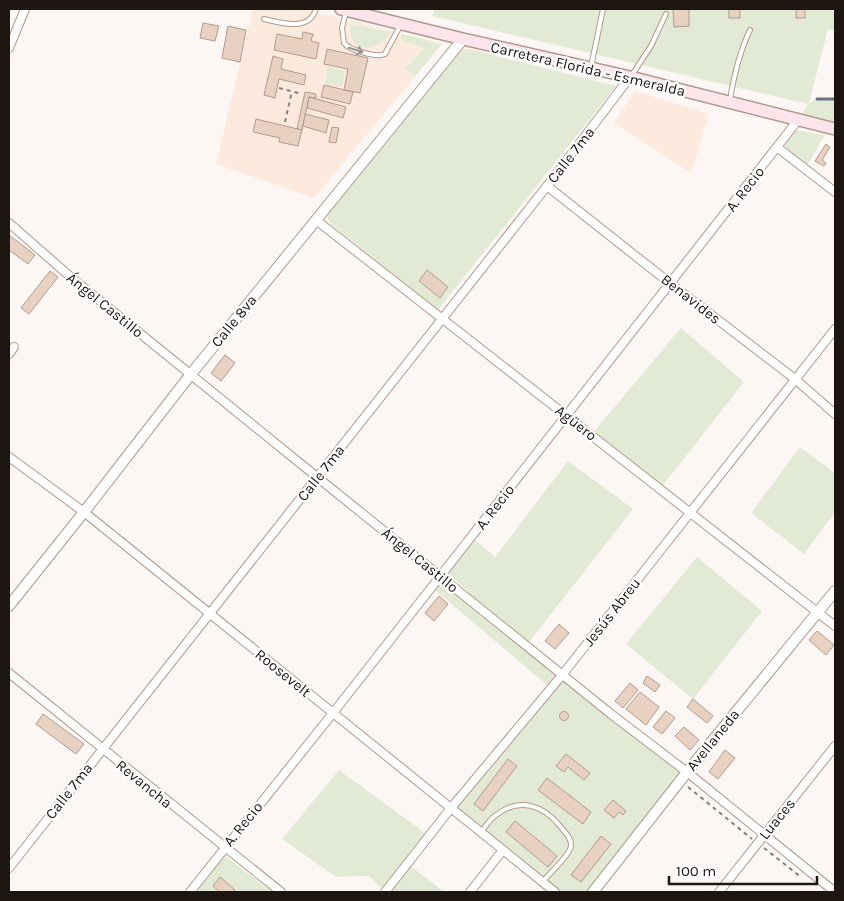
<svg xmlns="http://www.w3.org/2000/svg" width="844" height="901" viewBox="0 0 844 901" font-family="Karla,sans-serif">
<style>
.built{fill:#fdeade}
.green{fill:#e2ead6}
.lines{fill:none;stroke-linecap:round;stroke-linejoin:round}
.stream{stroke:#6b7383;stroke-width:3}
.building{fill:#e9d1c2;stroke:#b19a8c}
.service-casing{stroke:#b19a8c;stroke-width:6}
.minor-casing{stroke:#b19a8c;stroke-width:10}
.tertiary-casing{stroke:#b19a8c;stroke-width:12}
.secondary-casing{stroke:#b19a8c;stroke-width:14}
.path{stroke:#857f7b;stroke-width:2;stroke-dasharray:4 4;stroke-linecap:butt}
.service{stroke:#fff;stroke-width:4}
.minor{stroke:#fff;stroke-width:8}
.tertiary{stroke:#fff;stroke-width:10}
.secondary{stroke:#fee5eb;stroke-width:11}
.oneway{stroke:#999693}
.labels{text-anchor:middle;stroke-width:4.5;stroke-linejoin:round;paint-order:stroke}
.street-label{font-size:15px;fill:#1d1510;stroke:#fff}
</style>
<rect width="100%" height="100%" fill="#fcf7f4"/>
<!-- built -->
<g class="built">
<polygon points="253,9 306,9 442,44 314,198 216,164"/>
<polygon points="635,91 709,114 691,173 614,123"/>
</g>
<!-- green -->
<g class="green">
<polygon points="435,9 835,9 835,31 828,29 809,103 817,99 835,99 835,129 798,120 808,104 432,16"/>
<path d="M351 24 388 32 389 35C380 48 356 55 351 36 351 32 351 28 351 24Z"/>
<polygon points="403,34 442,44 415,76 405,68 425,48 402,41 401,38"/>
<polygon points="460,49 470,49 616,86 438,310 331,224 327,217 336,199"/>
<polygon points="328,67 345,71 342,87 325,84"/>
<polygon points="795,130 825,135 807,166 785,146 786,141"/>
<polygon points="681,328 744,382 660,489 591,435"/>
<polygon points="800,447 835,473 835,512 804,554 751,513"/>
<polygon points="568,461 633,509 527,645 687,772 593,892 555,892 451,808 563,675 554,676 548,686 435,590 440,583 463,599 468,591 448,574 474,539 495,557"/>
<polygon points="697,557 762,611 693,699 626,644"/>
<polygon points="339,770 429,836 408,864 444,892 385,892 369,876 336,877 282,839"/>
<polygon points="220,857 228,858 272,892 201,892 197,889"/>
</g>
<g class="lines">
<!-- stream -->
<polyline class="stream" points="817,99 835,99"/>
</g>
<!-- building -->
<g class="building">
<polygon points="673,9 689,9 689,26 674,27"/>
<rect x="729" y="9" width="11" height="9"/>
<rect x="796" y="9" width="9" height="9"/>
<polygon points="203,23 219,26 215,41 200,38"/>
<polygon points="228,26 246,30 240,62 222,58"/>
<polygon points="303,32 313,34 311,41 319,43 316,59 274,50 277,34 302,39"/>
<polygon points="327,49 368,58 360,93 344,90 348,69 324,64"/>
<polygon points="273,56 283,59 281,69 306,75 304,85 279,79 275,98 264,95"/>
<polygon points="324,85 353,92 350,104 321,97"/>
<polygon points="305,92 316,94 316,98 309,97 302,130 297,129"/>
<polygon points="309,97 346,107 343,118 307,108"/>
<polygon points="305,114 329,120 326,133 303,126"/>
<polygon points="256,119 302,130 298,146 279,142 280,138 253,132"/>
<polygon points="332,127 339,128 336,143 329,142"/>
<polygon points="826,144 830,147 822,160 826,163 824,166 815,161"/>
<polygon points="9,235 35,255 28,264 9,250"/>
<polygon points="427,270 448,287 440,298 419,281"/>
<polygon points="50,271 58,277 29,314 21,308"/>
<polygon points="225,355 235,363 221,381 211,373"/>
<polygon points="439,596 448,604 434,621 425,613"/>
<polygon points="559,624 569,633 555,649 545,641"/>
<polygon points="817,631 834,645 826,655 809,640"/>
<polygon points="647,676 660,685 655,692 643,683"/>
<polygon points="630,683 638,690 623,708 615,701"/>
<polygon points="640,692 659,707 646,725 626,709"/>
<polygon points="693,699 713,716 707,723 687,707"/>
<polygon points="666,711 675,718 662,734 653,727"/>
<circle cx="564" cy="716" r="4.5"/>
<polygon points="43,714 84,744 76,754 36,724"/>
<polygon points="684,727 699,740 690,750 675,736"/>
<polygon points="725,750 735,758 718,779 709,772"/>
<polygon points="566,754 590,773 584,780 568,767 564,772 556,766"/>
<polygon points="508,759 517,766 483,811 474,804"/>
<polygon points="547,778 591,812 583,824 538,790"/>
<polygon points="613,800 626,811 623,815 619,812 614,818 604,810"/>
<polygon points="515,821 557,856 548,867 506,832"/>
<polygon points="601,836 611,844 581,882 571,875"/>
<polygon points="220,877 235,890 233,892 220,892 213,886"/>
</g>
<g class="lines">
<!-- service casing -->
<g class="service-casing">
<g id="service">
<path d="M346 12 342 28 344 43C349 50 377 58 385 54L400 26"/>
<path d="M264 19C282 23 309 32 316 9"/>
<polyline points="591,67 603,9"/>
<polyline points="632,75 651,46 666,14"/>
<path d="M730 100C734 75 739 53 750 30"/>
<path d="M481 832C486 826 490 819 496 815 519 797 543 805 560 826 564 831 572 838 571 846 570 855 549 874 542 882"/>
</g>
</g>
<!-- minor casing -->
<g class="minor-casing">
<g id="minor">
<polyline points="9,48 25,9"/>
<polyline points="778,148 835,192"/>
<polyline points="547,186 671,284 795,379 835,414"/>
<polyline points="316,220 835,626"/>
<polyline points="9,223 73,279 317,477 611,714 687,772 835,892"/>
<polyline points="9,354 14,347"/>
<polyline points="9,457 84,512 555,892"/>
<polyline points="9,673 281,892"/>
<polyline points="9,868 547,186 630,77"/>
<polyline points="190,892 333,713 798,120"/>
<polyline points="385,892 451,808 563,674 835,329"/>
<polyline points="470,892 503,850"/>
<polyline points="719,892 835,746"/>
</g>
</g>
<!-- tertiary casing -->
<g class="tertiary-casing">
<g id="tertiary">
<polyline points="9,606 84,512 191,374 463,39"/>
<polyline points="593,892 691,767 835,591"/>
</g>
</g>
<!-- secondary casing -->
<g class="secondary-casing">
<polyline id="secondary" points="341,9 463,39 630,77 835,129"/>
</g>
<!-- path -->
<g class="path">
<polyline points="279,88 302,94"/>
<polyline points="285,122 292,91"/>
<polyline points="688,787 752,839"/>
<polyline points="764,848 801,877"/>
</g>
<!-- service -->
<use href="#service" class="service"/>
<!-- minor -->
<use href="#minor" class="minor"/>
<!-- tertiary -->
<use href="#tertiary" class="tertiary"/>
<!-- secondary -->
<use href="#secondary" class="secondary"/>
</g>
<!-- one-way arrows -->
<defs><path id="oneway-shaft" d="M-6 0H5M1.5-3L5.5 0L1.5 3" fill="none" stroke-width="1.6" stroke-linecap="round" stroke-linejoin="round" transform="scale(1.25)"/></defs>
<use class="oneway" href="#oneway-shaft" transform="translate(356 50) rotate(17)"/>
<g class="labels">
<!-- street labels -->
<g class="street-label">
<text transform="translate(588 69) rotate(13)" y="5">Carretera Florida - Esmeralda</text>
<text transform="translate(571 155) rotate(-52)" y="5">Calle 7ma</text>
<text transform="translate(745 189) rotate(-52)" y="5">A. Recio</text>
<text transform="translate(691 299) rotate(38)" y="5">Benavides</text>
<text transform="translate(105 305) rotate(39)" y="5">Ángel Castillo</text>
<text transform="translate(234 321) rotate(-51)" y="5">Calle 8va</text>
<text transform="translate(576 423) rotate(38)" y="5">Agüero</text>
<text transform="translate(321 473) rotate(-52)" y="5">Calle 7ma</text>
<text transform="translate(495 507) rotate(-52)" y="5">A. Recio</text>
<text transform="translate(420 560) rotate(39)" y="5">Ángel Castillo</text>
<text transform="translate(612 612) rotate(-52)" y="5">Jesús Abreu</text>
<text transform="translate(283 673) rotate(39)" y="5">Roosevelt</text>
<text transform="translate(713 740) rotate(-51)" y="5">Avellaneda</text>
<text transform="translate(144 784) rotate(39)" y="5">Revancha</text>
<text transform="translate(69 791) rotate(-52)" y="5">Calle 7ma</text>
<text transform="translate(777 819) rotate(-51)" y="5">Luaces</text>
<text transform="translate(243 824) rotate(-51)" y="5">A. Recio</text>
</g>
</g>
<!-- border -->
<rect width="844" height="901" fill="none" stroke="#1d1510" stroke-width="20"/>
<!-- scale -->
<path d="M669 876v8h148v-8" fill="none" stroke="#1d1510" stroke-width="2.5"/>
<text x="676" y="876" font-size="15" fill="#1d1510" stroke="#ffffff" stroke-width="4" paint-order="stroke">100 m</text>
</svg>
